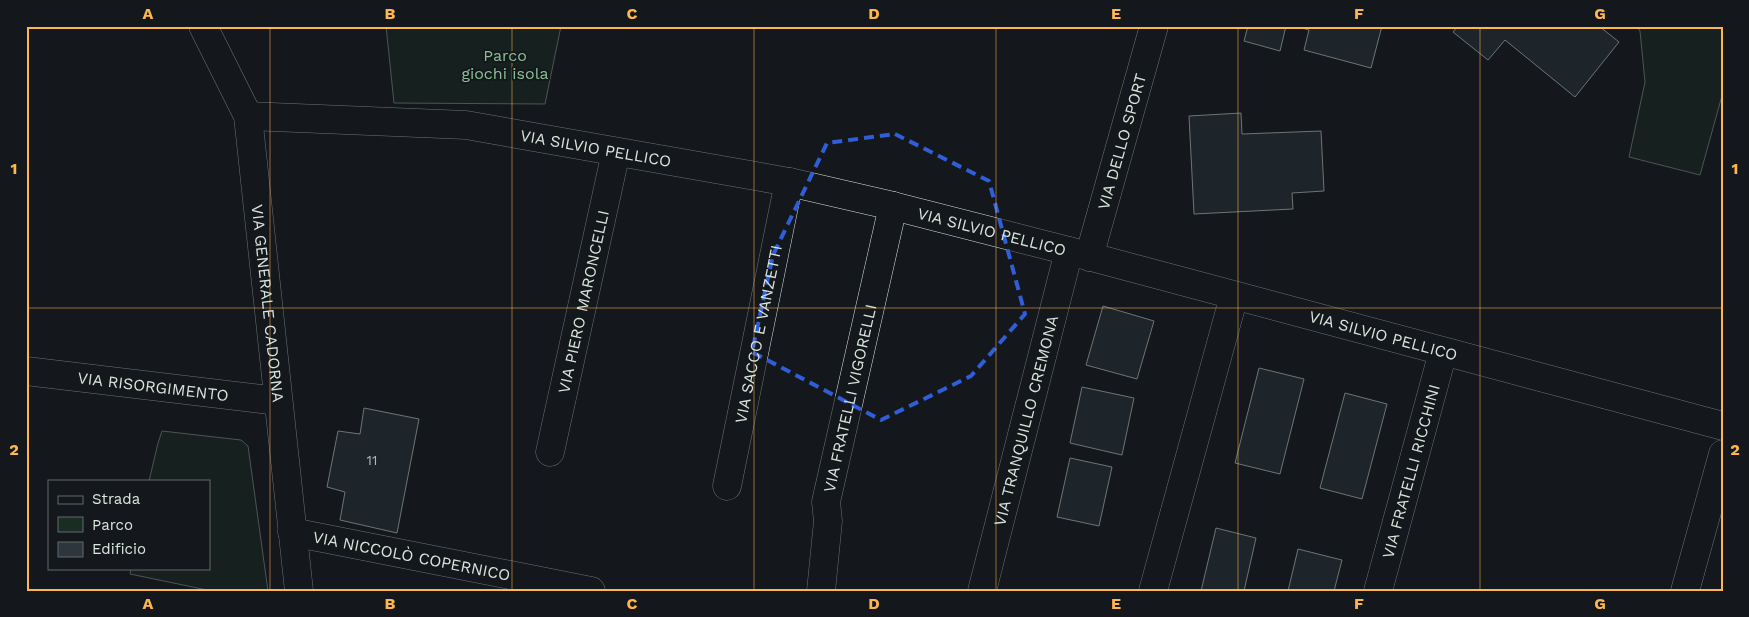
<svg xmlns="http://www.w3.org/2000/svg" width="1749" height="617" viewBox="0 0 1749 617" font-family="'Work Sans',sans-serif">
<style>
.green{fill:#1a2d24;stroke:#939e99}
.building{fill:#2c363c;stroke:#d8e6dc}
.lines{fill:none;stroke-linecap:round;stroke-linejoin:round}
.minor-casing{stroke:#d8e6dc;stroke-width:29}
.minor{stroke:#14181c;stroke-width:28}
.marked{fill:none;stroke:#305dd8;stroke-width:4;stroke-dasharray:10 6;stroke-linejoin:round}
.grid{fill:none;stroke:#ffb74d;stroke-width:1;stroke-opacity:0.55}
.labels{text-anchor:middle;stroke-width:4;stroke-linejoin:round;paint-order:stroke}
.number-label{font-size:14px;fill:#adbab4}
.park-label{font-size:16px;fill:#8ac095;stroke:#14181c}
.street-label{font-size:16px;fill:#d8e6dc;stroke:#14181c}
.neatline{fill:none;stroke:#ffb74d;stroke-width:2}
.grid-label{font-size:16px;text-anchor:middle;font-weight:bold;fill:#ffb74d}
</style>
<rect width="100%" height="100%" fill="#14181c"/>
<!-- green -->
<g class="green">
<polygon points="386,26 561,26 545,104 394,103"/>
<polygon points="1636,26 1723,26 1723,92 1700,175 1629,157 1645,82 1640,31"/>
<polygon points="162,431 241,440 248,446 268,591 212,591 130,574 131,568 209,568 209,481 149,481 158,443"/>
</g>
<!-- building -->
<g class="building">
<polygon points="1248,26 1286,26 1280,51 1244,41"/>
<polygon points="1295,26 1382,26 1371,68 1304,50 1309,30"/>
<polygon points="1458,26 1599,26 1619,42 1575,97 1505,40 1488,60 1453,32"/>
<polygon points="1241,113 1242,134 1321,131 1324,191 1292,193 1293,209 1194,214 1189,116"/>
<polygon points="1103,306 1154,321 1137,379 1086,365"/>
<polygon points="1259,368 1304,379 1280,474 1235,463"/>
<polygon points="1082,387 1134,398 1122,455 1070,443"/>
<polygon points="1345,393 1387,404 1362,499 1320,488"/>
<polygon points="364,408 419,419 397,533 340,520 345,492 327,487 338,431 360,434"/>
<polygon points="1070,458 1112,467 1099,526 1057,517"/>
<polygon points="1216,528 1256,538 1244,591 1201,591"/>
<polygon points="1298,549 1342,560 1334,591 1288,591"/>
</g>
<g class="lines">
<!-- minor casing -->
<g class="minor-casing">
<g id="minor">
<path id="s1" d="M203 26 248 116 299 591"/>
<path id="s2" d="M248 116 466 125 789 182 893 206 1069 251 1723 426"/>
<path id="s3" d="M1089 257 1154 26"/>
<path id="s4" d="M26 371 278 401"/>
<path id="s5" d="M550 452 616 152"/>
<path id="s6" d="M727 486 789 182"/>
<path id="s7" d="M292 532 591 591"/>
<path id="s8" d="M821 591 828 521 826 502 893 206"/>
<path id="s9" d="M982 591 1069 251"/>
<polyline points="1153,591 1234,296"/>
<path id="s10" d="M1378 591 1443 352"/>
<polyline points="1685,591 1723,454"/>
</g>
</g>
<!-- minor -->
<use href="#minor" class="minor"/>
</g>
<!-- marked area -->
<path d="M0 0H1749V617H0ZM895 134 989 181 1025 314 971 376 881 420 752 352 773 255 827 143Z" fill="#14181c" fill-opacity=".55" fill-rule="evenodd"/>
<path class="marked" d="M895 134 989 181 1025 314 971 376 881 420 752 352 773 255 827 143Z"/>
<!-- grid -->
<path class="grid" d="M270 26V591M512 26V591M754 26V591M996 26V591M1238 26V591M1480 26V591M26 308H1723"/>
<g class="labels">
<!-- number labels -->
<g class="number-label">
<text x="372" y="465">11</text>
</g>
<!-- park labels -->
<g class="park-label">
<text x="505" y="61">Parco<tspan x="505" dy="18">giochi isola</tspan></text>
</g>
<!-- street labels -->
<g class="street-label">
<text dy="6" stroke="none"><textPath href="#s3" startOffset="120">VIA DELLO SPORT</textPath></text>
<text dy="6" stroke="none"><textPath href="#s2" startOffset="350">VIA SILVIO PELLICO</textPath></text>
<text dy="6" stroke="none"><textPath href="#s2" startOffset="755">VIA SILVIO PELLICO</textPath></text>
<text dy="6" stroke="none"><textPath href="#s5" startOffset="154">VIA PIERO MARONCELLI</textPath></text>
<text dy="6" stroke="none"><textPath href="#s1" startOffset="289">VIA GENERALE CADORNA</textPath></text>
<text dy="6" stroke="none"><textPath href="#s6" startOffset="155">VIA SACCO E VANZETTI</textPath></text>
<text dy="6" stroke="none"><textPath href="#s2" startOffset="1160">VIA SILVIO PELLICO</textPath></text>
<text dy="6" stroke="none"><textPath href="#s4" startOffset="128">VIA RISORGIMENTO</textPath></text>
<text dy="6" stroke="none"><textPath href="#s8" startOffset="196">VIA FRATELLI VIGORELLI</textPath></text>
<text dy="6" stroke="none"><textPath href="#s9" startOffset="176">VIA TRANQUILLO CREMONA</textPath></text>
<text dy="6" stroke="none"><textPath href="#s10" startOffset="124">VIA FRATELLI RICCHINI</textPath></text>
<text dy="6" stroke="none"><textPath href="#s7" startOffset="122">VIA NICCOLÒ COPERNICO</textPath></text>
</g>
</g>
<!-- border -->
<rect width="1749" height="617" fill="none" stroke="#14181c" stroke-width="55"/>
<!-- legend -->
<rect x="48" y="480" width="162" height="90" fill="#14181c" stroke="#626a69"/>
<rect x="58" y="496" width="25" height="8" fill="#14181c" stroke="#626a69"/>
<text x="92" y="504" font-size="15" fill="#d8e6dc">Strada</text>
<rect x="58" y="517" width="25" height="15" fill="#1a2d24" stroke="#626a69"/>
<text x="92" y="530" font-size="15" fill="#d8e6dc">Parco</text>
<rect x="58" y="542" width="25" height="15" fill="#2c363c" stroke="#626a69"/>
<text x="92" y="554" font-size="15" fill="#d8e6dc">Edificio</text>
<rect x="28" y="28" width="1694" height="562" class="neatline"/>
<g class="grid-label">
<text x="148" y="19">A</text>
<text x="390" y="19">B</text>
<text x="632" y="19">C</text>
<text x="874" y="19">D</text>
<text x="1116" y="19">E</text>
<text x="1359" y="19">F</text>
<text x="1600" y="19">G</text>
<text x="14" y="174">1</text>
<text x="1735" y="174">1</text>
<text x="14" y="455">2</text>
<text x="1735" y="455">2</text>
<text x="148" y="609">A</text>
<text x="390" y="609">B</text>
<text x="632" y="609">C</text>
<text x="874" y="609">D</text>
<text x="1116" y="609">E</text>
<text x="1359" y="609">F</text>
<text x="1600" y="609">G</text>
</g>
</svg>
